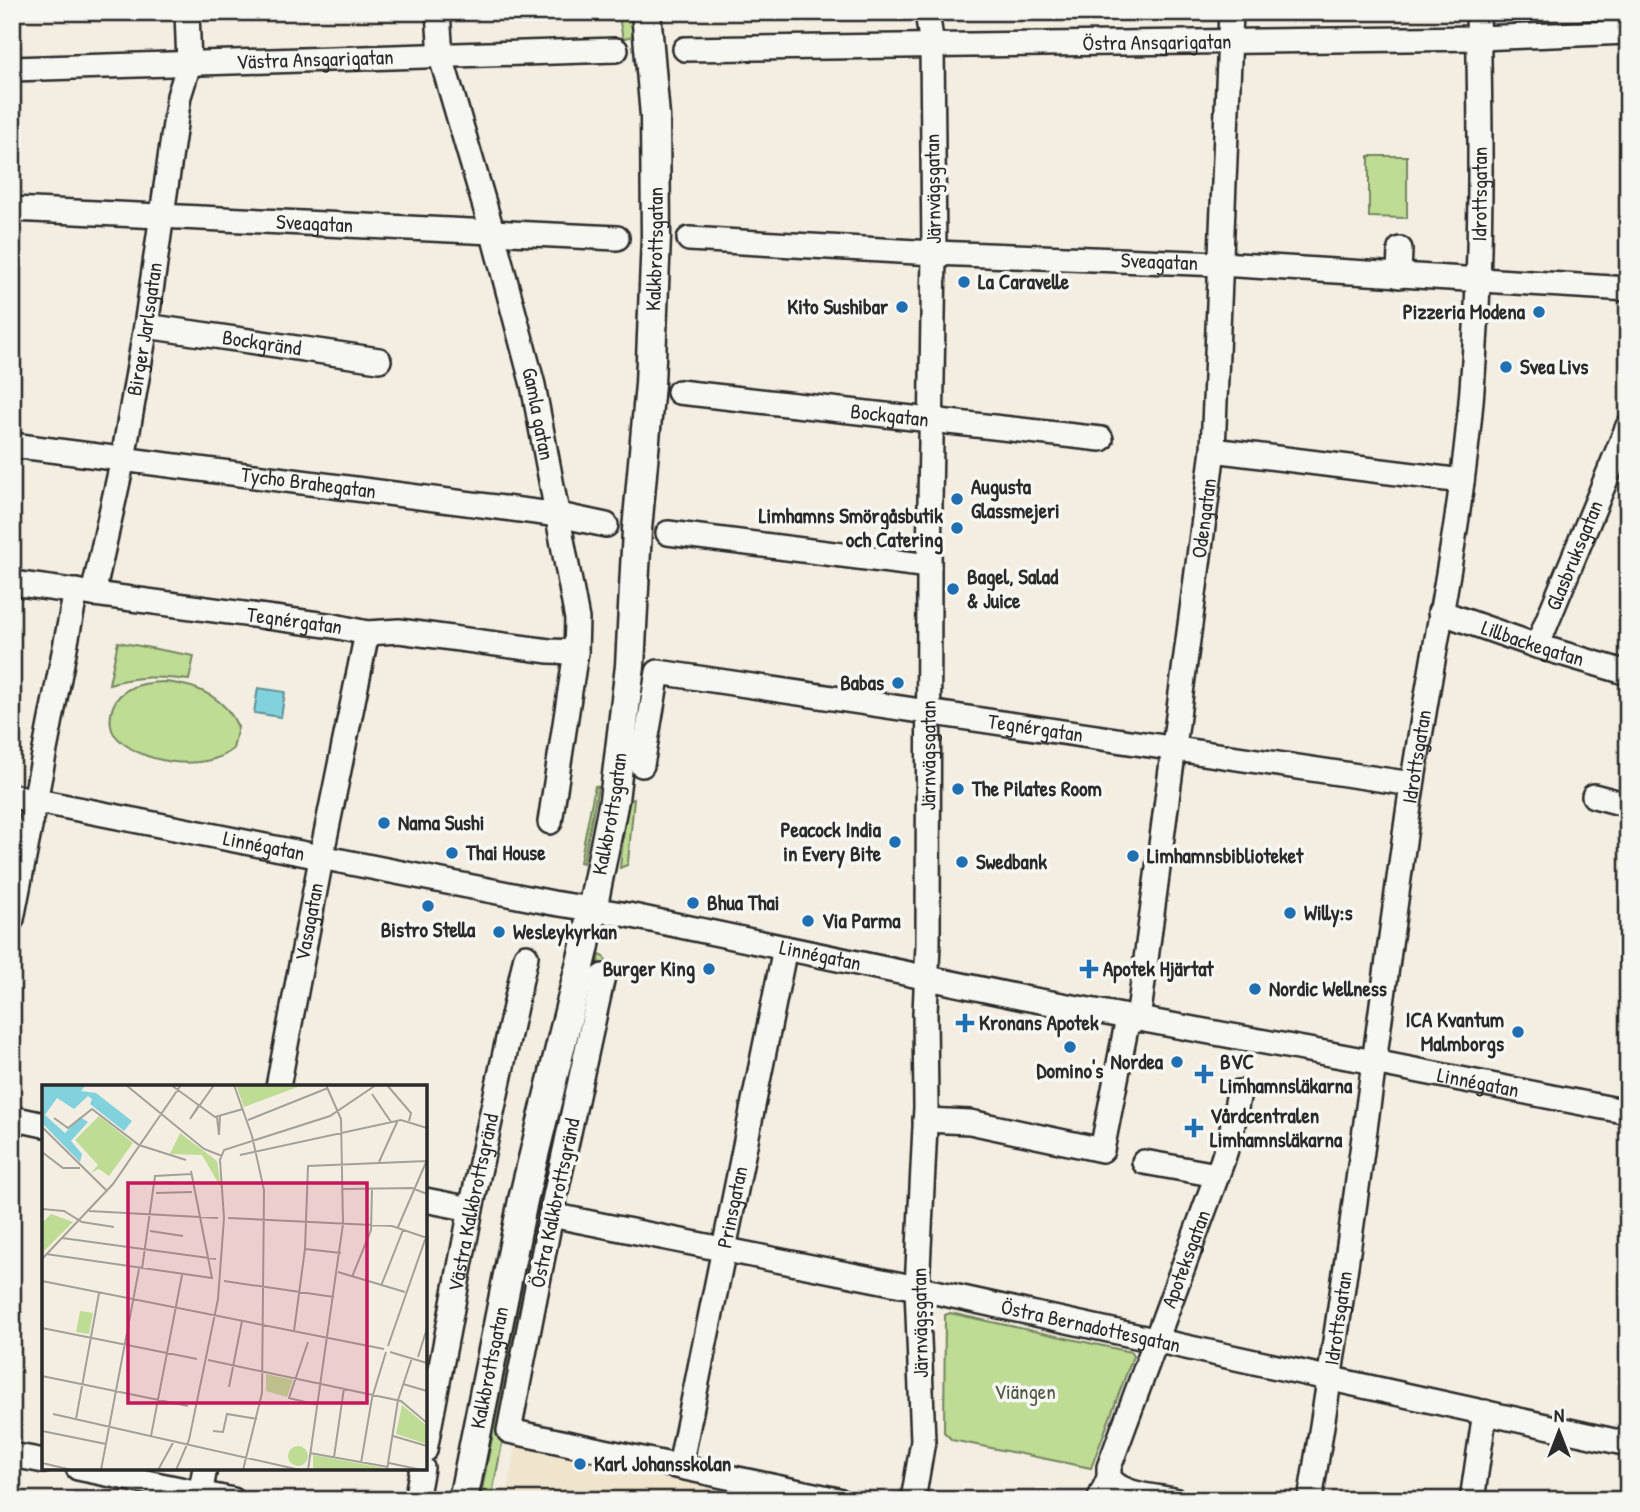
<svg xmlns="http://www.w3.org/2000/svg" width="1640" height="1512" viewBox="0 0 1640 1512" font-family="'Patrick Hand',sans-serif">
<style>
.built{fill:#efe4cc}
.green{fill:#bedc94;stroke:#748460;stroke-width:2}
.water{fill:#82d2dd;stroke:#5f8f96;stroke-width:2}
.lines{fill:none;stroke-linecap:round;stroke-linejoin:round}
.minor-casing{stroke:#2b2b2b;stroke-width:28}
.major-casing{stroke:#2b2b2b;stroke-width:33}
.minor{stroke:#f6f6f2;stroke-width:23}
.major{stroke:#f6f6f2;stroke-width:28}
.poi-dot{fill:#1f6fb2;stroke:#f6f6f2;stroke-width:2.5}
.labels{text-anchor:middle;stroke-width:7;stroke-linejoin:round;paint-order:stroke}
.street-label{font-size:21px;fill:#2b2b2b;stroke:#f6f6f2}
.poi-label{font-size:21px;font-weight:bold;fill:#2b2b2b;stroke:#f6f6f2;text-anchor:start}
.park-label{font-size:21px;fill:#505745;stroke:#f6f6f2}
.inset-road{fill:none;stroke:#a3a098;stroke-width:2}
.view{fill:#c2185b;fill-opacity:0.15;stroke:#c2185b;stroke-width:3.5}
.inset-edge{fill:none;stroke:#2b2b2b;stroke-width:3.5}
</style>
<rect width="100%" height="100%" fill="#f3eee1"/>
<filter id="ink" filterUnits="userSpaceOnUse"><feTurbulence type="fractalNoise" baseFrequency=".0143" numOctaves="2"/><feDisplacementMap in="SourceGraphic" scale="14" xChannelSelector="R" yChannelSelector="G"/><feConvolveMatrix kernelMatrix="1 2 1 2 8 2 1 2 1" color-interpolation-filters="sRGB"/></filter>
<g filter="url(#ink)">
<!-- built -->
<polygon class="built" points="517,1437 778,1491 776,1500 506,1500"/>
<!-- green -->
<g class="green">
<polygon points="618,12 638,12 636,35 623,39"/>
<polygon points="1369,156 1407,156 1407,218 1369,217"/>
<path d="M118 642 194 656 189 680C161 676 137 676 109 684Z"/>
<path d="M166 682C196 685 225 697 238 727L233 749C205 773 137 764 114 734 110 728 110 721 111 714 115 687 144 682 166 682Z"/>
<polygon points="595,786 598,787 583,863 580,862"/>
<polygon points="634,799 628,862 627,865 620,868 627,802"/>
<polygon points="600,955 603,956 607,962 607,969 547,1211 537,1209 551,1139 583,1037"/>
<polygon points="533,1227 544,1229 491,1500 480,1500"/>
<polygon points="950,1313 1131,1352 1133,1356 1091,1468 952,1440 944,1432 945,1315"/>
</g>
<!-- water -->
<polygon class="water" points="258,688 285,692 281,717 254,713"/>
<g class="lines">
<!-- minor casing -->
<g class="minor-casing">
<g id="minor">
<path id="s1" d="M438 12 441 57 493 234 533 385 577 619 576 652 550 822"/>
<path id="s2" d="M685 49 1479 38 1628 32"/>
<path id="s3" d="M12 69 616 50"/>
<path id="s4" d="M12 209 617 238"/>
<path id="s5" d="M689 239 934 253 1221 264 1628 289"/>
<polyline points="1399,276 1400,249"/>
<path id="s6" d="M146 326 379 360"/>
<path id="s7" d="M679 392 1101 439"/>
<path id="s8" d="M12 445 559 515 606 525"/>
<polyline points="1213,450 1462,481"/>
<polyline points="668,533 929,566"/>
<path id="s9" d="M12 583 334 626 367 633 399 631 549 651 576 652"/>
<path id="s10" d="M93 594 123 459 146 326 179 96 189 64 187 12"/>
<path id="s11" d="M1440 612 1537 646 1628 673"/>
<path id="s12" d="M1537 646 1628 426"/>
<path id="s13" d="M642 765 658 672 1412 784"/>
<path id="s14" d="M12 796 553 903 628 915 1024 998 1374 1062 1628 1112"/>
<polyline points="1594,796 1628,805"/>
<polyline points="12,919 76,591"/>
<polyline points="603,976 551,1215 509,1431 838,1500"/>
<path id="s15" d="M1138 1020 1213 450 1231 12"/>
<path id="s16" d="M278 1087 324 843 367 633"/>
<polyline points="12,1118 44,1125"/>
<polyline points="925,1120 970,1122 1102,1150 1128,1018"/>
<polyline points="1144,1162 1217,1175"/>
<polyline points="425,1200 471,1209"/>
<path id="s17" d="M551 1215 917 1288 1628 1444"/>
<path id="s18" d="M425 1450 471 1209 526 956"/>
<polyline points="12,1455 44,1461"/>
<path id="s19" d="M680 1466 785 948"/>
<polyline points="78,1468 233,1500"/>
<path d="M1109 1478C1122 1495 1153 1496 1174 1500"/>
<polyline points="199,1500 205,1468"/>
<polyline points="416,1500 422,1468"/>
<path id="s20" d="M913 1500 923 1441 917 1288 926 1107 925 1013 928 944 929 566 934 253 932 46 927 12"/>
<path id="s21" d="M1099 1500 1109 1478V1467L1222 1162 1231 1134 1239 1092"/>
<path id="s22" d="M1310 1500C1348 1272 1376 1042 1408 813 1428 672 1461 531 1472 389 1482 264 1481 137 1478 12"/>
<polyline points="1472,1500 1485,1412"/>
</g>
</g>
<!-- major casing -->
<g class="major-casing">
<g id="major">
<path id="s23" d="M463 1500 523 1200 584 950 614 800 630 666 637 530 650 384 656 237 655 116 646 12"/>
</g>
</g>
<!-- minor -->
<use href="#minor" class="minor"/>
<!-- major -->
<use href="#major" class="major"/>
</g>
</g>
<!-- markers -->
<g class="poi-dot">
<circle cx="964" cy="282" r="7"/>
<circle cx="902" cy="307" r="7"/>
<circle cx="1539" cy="312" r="7"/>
<circle cx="1506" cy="367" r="7"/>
<circle cx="957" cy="499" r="7"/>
<circle cx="957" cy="528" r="7"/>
<circle cx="953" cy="589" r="7"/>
<circle cx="898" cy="683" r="7"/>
<circle cx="958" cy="789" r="7"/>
<circle cx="384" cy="823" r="7"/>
<circle cx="895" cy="842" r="7"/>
<circle cx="452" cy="853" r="7"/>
<circle cx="1133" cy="856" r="7"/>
<circle cx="962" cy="862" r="7"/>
<circle cx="693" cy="903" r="7"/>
<circle cx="428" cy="906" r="7"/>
<circle cx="1290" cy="913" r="7"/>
<circle cx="808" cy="921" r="7"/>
<circle cx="499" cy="932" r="7"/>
<circle cx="709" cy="969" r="7"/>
<path d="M1085.5 958.5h7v7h7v7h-7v7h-7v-7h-7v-7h7z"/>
<circle cx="1255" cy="989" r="7"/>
<path d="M961.5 1012.5h7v7h7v7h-7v7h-7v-7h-7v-7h7z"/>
<circle cx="1518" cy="1032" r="7"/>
<circle cx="1070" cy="1047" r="7"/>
<circle cx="1177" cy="1062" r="7"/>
<path d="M1200.5 1063.5h7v7h7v7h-7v7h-7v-7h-7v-7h7z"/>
<path d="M1190.5 1117.5h7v7h7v7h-7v7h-7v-7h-7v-7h7z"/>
<circle cx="580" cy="1464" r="7"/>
</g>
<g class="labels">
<!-- street labels -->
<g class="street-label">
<text dy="7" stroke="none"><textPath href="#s2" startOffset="472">Östra Ansgarigatan</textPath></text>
<text dy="7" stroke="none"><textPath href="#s3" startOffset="303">Västra Ansgarigatan</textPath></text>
<text transform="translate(933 189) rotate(-91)" y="7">Järnvägsgatan</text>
<text dy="7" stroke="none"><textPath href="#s22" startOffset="1318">Idrottsgatan</textPath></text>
<text dy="7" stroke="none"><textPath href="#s4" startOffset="303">Sveagatan</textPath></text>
<text dy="7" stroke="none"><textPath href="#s23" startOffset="1269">Kalkbrottsgatan</textPath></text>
<text dy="7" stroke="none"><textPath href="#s5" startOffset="471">Sveagatan</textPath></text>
<text dy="7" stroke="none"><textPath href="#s10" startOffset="270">Birger Jarlsgatan</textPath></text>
<text dy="7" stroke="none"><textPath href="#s6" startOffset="117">Bockgränd</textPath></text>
<text dy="7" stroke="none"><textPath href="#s1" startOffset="415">Gamla gatan</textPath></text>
<text dy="7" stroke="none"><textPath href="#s7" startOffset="212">Bockgatan</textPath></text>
<text dy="7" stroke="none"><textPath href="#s8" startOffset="299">Tycho Brahegatan</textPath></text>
<text dy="7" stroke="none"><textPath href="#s15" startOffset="506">Odengatan</textPath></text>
<text dy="7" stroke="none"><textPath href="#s12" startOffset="98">Glasbruksgatan</textPath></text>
<text dy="7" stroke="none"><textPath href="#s9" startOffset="285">Tegnérgatan</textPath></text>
<text dy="7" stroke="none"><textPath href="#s11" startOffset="98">Lillbackegatan</textPath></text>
<text dy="7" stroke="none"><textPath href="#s13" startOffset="476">Tegnérgatan</textPath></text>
<text dy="7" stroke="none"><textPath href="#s20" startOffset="746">Järnvägsgatan</textPath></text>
<text dy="7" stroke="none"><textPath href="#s22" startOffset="751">Idrottsgatan</textPath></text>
<text dy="7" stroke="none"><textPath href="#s23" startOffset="702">Kalkbrottsgatan</textPath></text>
<text dy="7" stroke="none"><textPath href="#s14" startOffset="257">Linnégatan</textPath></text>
<text dy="7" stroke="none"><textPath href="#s16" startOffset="168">Vasagatan</textPath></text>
<text dy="7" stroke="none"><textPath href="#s14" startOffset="824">Linnégatan</textPath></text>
<text dy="7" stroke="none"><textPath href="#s14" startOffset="1494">Linnégatan</textPath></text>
<text dy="7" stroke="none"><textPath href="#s18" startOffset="252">Västra Kalkbrottsgränd</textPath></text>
<text transform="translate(555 1203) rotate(-78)" y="7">Östra Kalkbrottsgränd</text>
<text dy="7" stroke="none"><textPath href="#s19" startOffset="264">Prinsgatan</textPath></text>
<text dy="7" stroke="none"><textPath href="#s21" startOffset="257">Apoteksgatan</textPath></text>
<text dy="7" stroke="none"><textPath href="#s22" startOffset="184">Idrottsgatan</textPath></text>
<text transform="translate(920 1323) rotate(-91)" y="7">Järnvägsgatan</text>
<text dy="7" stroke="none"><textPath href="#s17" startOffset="551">Östra Bernadottesgatan</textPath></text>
<text dy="7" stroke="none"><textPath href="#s23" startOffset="135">Kalkbrottsgatan</textPath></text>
</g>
<!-- poi labels -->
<g class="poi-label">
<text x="978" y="289">La Caravelle</text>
<text x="888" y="314" text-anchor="end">Kito Sushibar</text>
<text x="1525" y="319" text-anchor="end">Pizzeria Modena</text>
<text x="1520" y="374">Svea Livs</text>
<text x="971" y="494">Augusta<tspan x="971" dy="24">Glassmejeri</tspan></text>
<text x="943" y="523" text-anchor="end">Limhamns Smörgåsbutik<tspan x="943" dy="24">och Catering</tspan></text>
<text x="967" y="584">Bagel, Salad<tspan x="967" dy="24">&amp; Juice</tspan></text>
<text x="884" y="690" text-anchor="end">Babas</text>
<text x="972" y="796">The Pilates Room</text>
<text x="398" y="830">Nama Sushi</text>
<text x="881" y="837" text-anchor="end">Peacock India<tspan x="881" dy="24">in Every Bite</tspan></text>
<text x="466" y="860">Thai House</text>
<text x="1147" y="863">Limhamnsbiblioteket</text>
<text x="976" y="869">Swedbank</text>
<text x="707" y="910">Bhua Thai</text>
<text x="1304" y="920">Willy:s</text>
<text x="822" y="928">Via Parma</text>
<text x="428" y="937" text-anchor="middle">Bistro Stella</text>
<text x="513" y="939">Wesleykyrkan</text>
<text x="695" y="976" text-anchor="end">Burger King</text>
<text x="1103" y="976">Apotek Hjärtat</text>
<text x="1269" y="996">Nordic Wellness</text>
<text x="1504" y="1027" text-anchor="end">ICA Kvantum<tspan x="1504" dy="24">Malmborgs</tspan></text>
<text x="979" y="1030">Kronans Apotek</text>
<text x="1163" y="1069" text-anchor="end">Nordea</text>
<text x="1220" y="1069">BVC<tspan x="1220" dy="24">Limhamnsläkarna</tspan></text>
<text x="1070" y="1078" text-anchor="middle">Domino's</text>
<text x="1210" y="1123">Vårdcentralen<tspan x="1210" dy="24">Limhamnsläkarna</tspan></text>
<text x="594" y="1471">Karl Johansskolan</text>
</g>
<!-- park labels -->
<g class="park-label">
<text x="1025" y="1399">Viängen</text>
</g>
</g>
<!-- overview -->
<g transform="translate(42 1085)">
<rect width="385" height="385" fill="#f3eee1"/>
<path d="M194 0H261L202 22ZM57 31 91 58 67 91 57 84 49 88 56 80 33 55ZM138 48 175 76 179 103 160 70 128 69ZM9 129 31 137 0 168V138ZM38 226 51 228 47 249 34 247ZM224 289 251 295 245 312 224 306ZM360 320 385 341V359L354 349ZM246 371a10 10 0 1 1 20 0a10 10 0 1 1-20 0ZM271 370 342 383 343 385H271Z" fill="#bedc94"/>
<path d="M0 0H44L39 6 54 8 90 36 82 46 48 19 50 14 46 11 32 24 15 13 3 30 23 48 38 32 46 37 29 56 40 69 38 77 0 38Z" fill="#82d2dd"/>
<path class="inset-road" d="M84 0 162 64 180 71M129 0 173 32 201 24M192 0 210 51 222 105 220 308 201 385M345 0 369 28 367 36M330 9 349 37M157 20 148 34 172 0M175 32 177 50 178 31M12 33 26 43 50 24 97 60 144 75M206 35 286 3M0 42 65 106M0 67 21 83H38M198 70 359 35 385 43M337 77 356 35M301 104 370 103 385 109M114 108 150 107M0 124 22 126 40 137 72 142M47 126 176 133M186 133 350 141 385 153M356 142 385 75M108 146 141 151M20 153 174 174M263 164 299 168M4 169 170 193 149 86M0 174 71 99 139 0M100 184 113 91 149 89M296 187 363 207M310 192 329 145 330 103M0 196 342 264M182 196 292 212M339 201 361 145M0 243 155 274M252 246 263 164 266 81 385 76M266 257 247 313 276 320M346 261 385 149M348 267 385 278M376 272 385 243M166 275 359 316 385 338M0 291 146 321M361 299 385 306M187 302 200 236M11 329 258 385M34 334 57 208M0 346 64 359M171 346 181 347 185 329 215 334M109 351 140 190M351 351 385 361M268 368 346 382M292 372 302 303M0 378 30 385M319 378 330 313 344 267M347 378 380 385M59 385 97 184M116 385 132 356M134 385 147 355 176 214 182 133 178 75 182 65 288 31 334 0M266 385 301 139 299 34 284 0M345 385 356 315 370 273"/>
<path class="view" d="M86 98H325V318H86Z"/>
<rect width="385" height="385" class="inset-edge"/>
</g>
<!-- margin -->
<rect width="1640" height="1512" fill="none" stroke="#f6f6f2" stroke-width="42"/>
<rect x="21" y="21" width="1598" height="1470" fill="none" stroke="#2b2b2b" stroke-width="2.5" filter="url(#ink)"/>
<!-- north arrow -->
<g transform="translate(1559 1432)" stroke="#f6f6f2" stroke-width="5" paint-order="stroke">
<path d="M0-5L12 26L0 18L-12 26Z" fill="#2b2b2b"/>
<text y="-10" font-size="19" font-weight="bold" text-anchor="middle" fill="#2b2b2b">N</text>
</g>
</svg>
